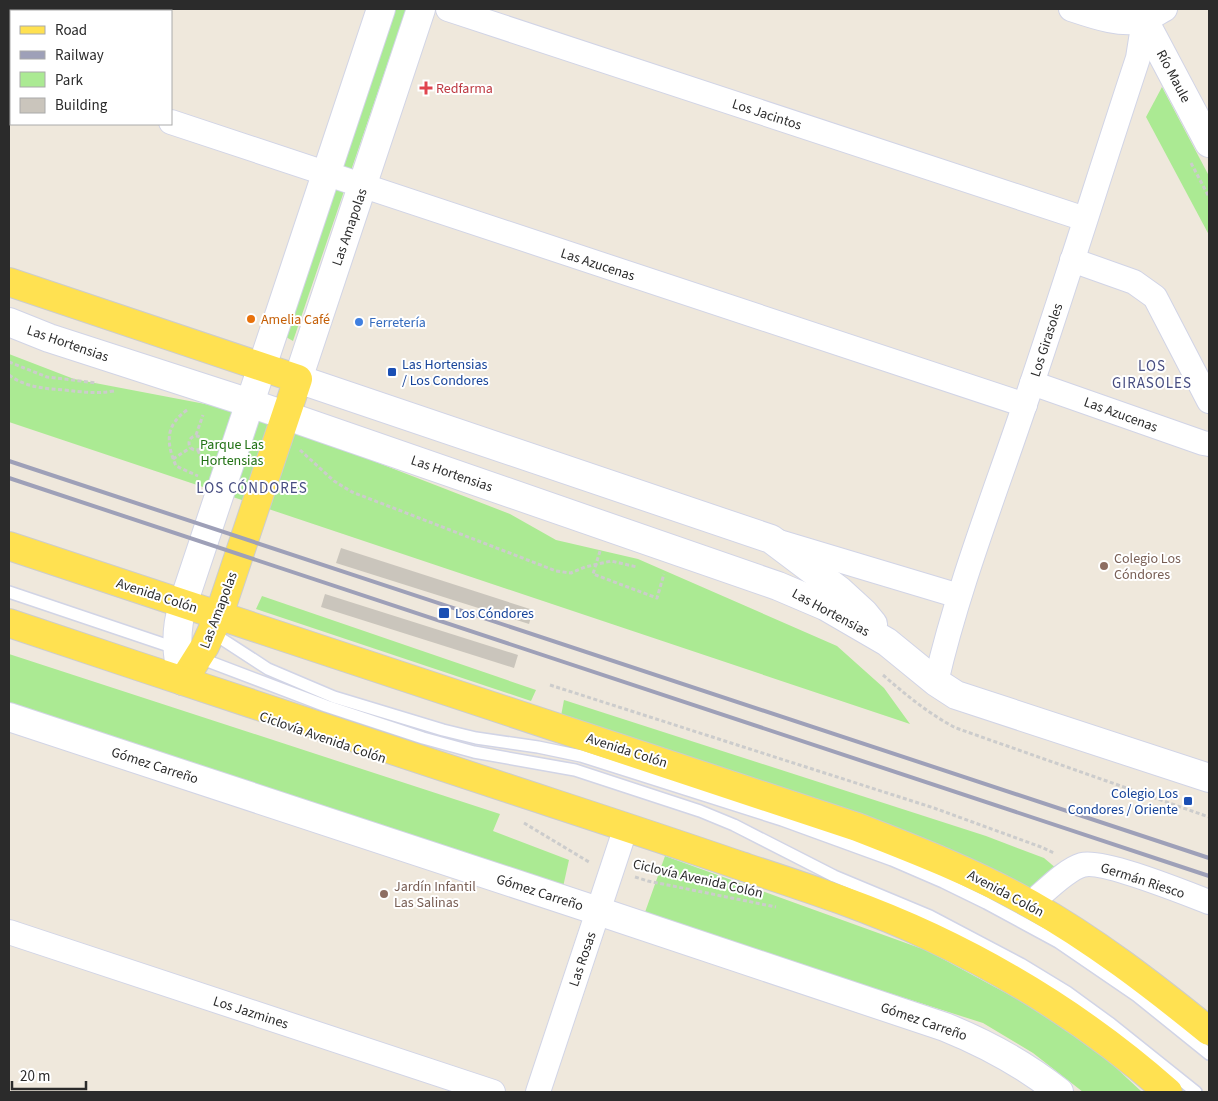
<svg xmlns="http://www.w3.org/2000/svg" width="1218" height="1101" viewBox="0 0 1218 1101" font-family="'Source Sans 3',sans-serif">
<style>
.green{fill:#abea93}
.building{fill:#cac5bc}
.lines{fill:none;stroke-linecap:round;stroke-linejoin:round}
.lane-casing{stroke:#d1d4e6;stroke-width:14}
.street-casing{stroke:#d1d4e6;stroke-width:26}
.secondary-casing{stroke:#d1d4e6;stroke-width:30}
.primary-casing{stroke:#ccc;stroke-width:30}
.path{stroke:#ccc;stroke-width:3;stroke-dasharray:4 2.5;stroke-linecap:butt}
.lane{stroke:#fff;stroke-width:11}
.street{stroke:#fff;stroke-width:24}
.secondary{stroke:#fff;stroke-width:28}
.primary{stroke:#ffe151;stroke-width:28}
.rail{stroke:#9ea0b8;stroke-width:4}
.health-dot{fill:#e0444e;stroke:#fff;stroke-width:2}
.food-dot{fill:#e8710a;stroke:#fff;stroke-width:2}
.shop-dot{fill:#3f7fe0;stroke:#fff;stroke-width:2}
.transit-dot{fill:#1a4fb4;stroke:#fff;stroke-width:2}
.education-dot{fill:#8d6e63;stroke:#fff;stroke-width:2}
.labels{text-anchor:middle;stroke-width:4;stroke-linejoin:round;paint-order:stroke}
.street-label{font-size:14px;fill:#2b2b2b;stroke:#fff}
.health-label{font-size:14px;fill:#be3a42;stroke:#fff;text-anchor:start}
.food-label{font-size:14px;fill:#c56008;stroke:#fff;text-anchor:start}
.shop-label{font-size:14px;fill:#366cbe;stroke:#fff;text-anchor:start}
.transit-label{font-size:14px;fill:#164399;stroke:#fff;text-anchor:start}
.park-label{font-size:14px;fill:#207113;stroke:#fff}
.education-label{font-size:14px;fill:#785e54;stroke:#fff;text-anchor:start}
.neighbourhood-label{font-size:15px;letter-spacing:1px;fill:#474d81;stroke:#fff}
</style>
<rect width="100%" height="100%" fill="#efe8dc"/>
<!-- green -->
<g class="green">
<polygon points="395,9 406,9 293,341 286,337"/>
<polygon points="1162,87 1209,176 1209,235 1146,117"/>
<polygon points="9,354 74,379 247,412 510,514 556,540 638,559 837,646 884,688 910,724 9,422"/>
<polygon points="262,596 536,690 531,701 256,609"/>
<polygon points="9,654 500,814 493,831 569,860 563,887 9,704"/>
<polygon points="564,700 986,836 1044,858 1057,869 1029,890 561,716"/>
<polygon points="665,856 928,951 1056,1020 1113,1065 1142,1092 1083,1092 1033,1053 983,1023 644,915"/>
</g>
<!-- building -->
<g class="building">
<polygon points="341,548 533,610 529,624 336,563"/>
<polygon points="325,594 518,655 514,668 321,607"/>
</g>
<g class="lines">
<!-- lane casing -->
<g class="lane-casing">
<g id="lane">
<polyline points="9,592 178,649"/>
<polyline points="211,632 268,669 334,697 443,730 476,738 538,747 581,756 782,820 892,860 943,882 986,903 1058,942 1137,996 1209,1054"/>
<polyline points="197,657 326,706 423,738 474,752 575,770 700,811 734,825 834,876 930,916 1021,964 1067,992 1111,1024 1196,1092"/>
</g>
</g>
<!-- street casing -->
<g class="street-casing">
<g id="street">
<polyline points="448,9 1085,219"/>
<path d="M1071 9C1092 16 1122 27 1144 20 1151 18 1159 12 1165 9"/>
<polyline points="9,68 11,69"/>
<polyline points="171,122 1025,405"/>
<polyline points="1072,260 1134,282 1155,297 1209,401"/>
<polyline points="1032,383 1203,443 1209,444"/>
<polyline points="779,542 959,596"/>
<path d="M936 682C958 587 994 496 1025 404 1064 289 1100 173 1138 58L1144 20"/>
<path d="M1030 904C1044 893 1065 870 1082 865 1102 859 1185 893 1209 902"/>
<polyline points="9,932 493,1092"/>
<polyline points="538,1092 626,827"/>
</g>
</g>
<!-- secondary casing -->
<g class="secondary-casing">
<g id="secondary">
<polyline points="421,9 298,379 771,539 840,591 864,613 873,624"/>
<polyline points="1138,9 1209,143"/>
<polyline points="9,322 49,338 250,403 778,586 825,606 887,642 936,682 956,695 1209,778"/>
<path d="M183 681C176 654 175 631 183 604L381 9"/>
<path d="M9 717 598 911 945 1027C987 1044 1024 1064 1059 1092"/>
</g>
</g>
<!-- primary casing -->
<g class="primary-casing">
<g id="primary">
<polyline points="9,282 298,379 219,615 205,646 183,681"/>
<path d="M9 546 857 827C916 850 975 873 1030 904 1094 940 1152 985 1209 1031"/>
<path d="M9 623C177 679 345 736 513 790 589 815 666 840 741 866 805 887 870 908 931 937 1016 977 1098 1030 1168 1092"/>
</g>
</g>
<!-- path -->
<g class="path">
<polyline points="1191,163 1209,197"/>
<polyline points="9,362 47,377 97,383"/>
<path d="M9 375C27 388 43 388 64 390 83 392 95 394 114 391"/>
<path d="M187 410C165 426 166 442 176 466L198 476"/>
<polyline points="196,435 203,415"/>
<circle cx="196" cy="443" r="7"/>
<polyline points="198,450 202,461"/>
<polyline points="300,450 334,481 352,492 556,571 571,573 585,567 611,561 637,567"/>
<polyline points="173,459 190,448"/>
<polyline points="600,551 593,574 657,598 664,574"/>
<path d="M883 675C906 695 929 714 956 728L1209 817"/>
<polyline points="550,685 934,808 1041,847 1054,853"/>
<polyline points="524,823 589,862"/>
<polyline points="635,877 648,881 776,907"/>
</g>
<!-- lane -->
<use href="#lane" class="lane"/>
<!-- street -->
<use href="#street" class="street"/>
<!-- secondary -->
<use href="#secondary" class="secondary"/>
<!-- primary -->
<use href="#primary" class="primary"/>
<!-- rail -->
<g class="rail">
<polyline points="9,461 1209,858"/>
<polyline points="9,478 1209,876"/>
</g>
</g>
<!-- markers -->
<path class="health-dot" d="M423.5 80.5h5v5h5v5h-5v5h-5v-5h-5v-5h5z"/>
<circle class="food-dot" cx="251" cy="319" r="5"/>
<circle class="shop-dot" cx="359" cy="322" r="5"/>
<g class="transit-dot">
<rect x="387" y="367" width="10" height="10" rx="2.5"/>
<rect x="438" y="607" width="12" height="12" rx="2.5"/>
<rect x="1183" y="796" width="10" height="10" rx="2.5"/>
</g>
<g class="education-dot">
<circle cx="1104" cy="566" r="5"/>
<circle cx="384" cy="894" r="5"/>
</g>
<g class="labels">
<!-- street labels -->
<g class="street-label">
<text transform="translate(1174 76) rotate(62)" y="5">Río Maule</text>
<text transform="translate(767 114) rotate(18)" y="5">Los Jacintos</text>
<text transform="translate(349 227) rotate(-71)" y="5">Las Amapolas</text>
<text transform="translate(598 264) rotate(18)" y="5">Las Azucenas</text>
<text transform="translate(1046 340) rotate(-72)" y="5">Los Girasoles</text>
<text transform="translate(68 343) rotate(19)" y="5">Las Hortensias</text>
<text transform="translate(1121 414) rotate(20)" y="5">Las Azucenas</text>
<text transform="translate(452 473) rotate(19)" y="5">Las Hortensias</text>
<text transform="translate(157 595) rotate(18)" y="5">Avenida Colón</text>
<text transform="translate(218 610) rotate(-69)" y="5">Las Amapolas</text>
<text transform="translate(831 612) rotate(28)" y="5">Las Hortensias</text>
<text transform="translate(323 737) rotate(19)" y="5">Ciclovía Avenida Colón</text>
<text transform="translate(627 750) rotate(18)" y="5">Avenida Colón</text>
<text transform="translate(155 765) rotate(18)" y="5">Gómez Carreño</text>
<text transform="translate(698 878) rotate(13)" y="5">Ciclovía Avenida Colón</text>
<text transform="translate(1143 880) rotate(18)" y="5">Germán Riesco</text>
<text transform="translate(540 892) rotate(18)" y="5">Gómez Carreño</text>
<text transform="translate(1006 893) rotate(28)" y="5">Avenida Colón</text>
<text transform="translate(582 959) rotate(-71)" y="5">Las Rosas</text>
<text transform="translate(251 1012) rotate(18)" y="5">Los Jazmines</text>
<text transform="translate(924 1021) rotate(19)" y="5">Gómez Carreño</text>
</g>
<!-- health labels -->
<g class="health-label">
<text x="436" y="93">Redfarma</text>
</g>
<!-- food labels -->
<g class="food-label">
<text x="261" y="324">Amelia Café</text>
</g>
<!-- shop labels -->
<g class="shop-label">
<text x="369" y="327">Ferretería</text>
</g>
<!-- transit labels -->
<g class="transit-label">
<text x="402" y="369">Las Hortensias<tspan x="402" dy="16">/ Los Condores</tspan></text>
<text x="455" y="618">Los Cóndores</text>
<text x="1178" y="798" text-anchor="end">Colegio Los<tspan x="1178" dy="16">Condores / Oriente</tspan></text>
</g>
<!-- park labels -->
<g class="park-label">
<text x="232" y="449">Parque Las<tspan x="232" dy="16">Hortensias</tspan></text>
</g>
<!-- education labels -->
<g class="education-label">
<text x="1114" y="563">Colegio Los<tspan x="1114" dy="16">Cóndores</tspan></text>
<text x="394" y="891">Jardín Infantil<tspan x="394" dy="16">Las Salinas</tspan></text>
</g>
<!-- neighbourhood labels -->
<g class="neighbourhood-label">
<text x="1152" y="371">LOS<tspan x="1152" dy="17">GIRASOLES</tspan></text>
<text x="252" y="493">LOS CÓNDORES</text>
</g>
</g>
<!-- border -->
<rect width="1218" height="1101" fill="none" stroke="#2b2b2b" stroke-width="20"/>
<!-- legend -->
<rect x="10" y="10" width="162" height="115" fill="#ffffff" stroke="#aaaaaa"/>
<rect x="20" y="26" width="25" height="8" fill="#ffe151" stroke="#aaaaaa"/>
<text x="55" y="35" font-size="15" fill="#2b2b2b">Road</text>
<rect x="20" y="51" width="25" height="8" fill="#9ea0b8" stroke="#aaaaaa"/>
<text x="55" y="60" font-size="15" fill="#2b2b2b">Railway</text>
<rect x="20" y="72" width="25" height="15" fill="#abea93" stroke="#aaaaaa"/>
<text x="55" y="85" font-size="15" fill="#2b2b2b">Park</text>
<rect x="20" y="98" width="25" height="15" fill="#cac5bc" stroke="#aaaaaa"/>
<text x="55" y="110" font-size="15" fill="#2b2b2b">Building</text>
<!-- scale -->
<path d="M12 1081v8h74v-8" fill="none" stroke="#2b2b2b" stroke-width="2.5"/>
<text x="20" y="1081" font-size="15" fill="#2b2b2b" stroke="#ffffff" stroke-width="4" paint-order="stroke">20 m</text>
</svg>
